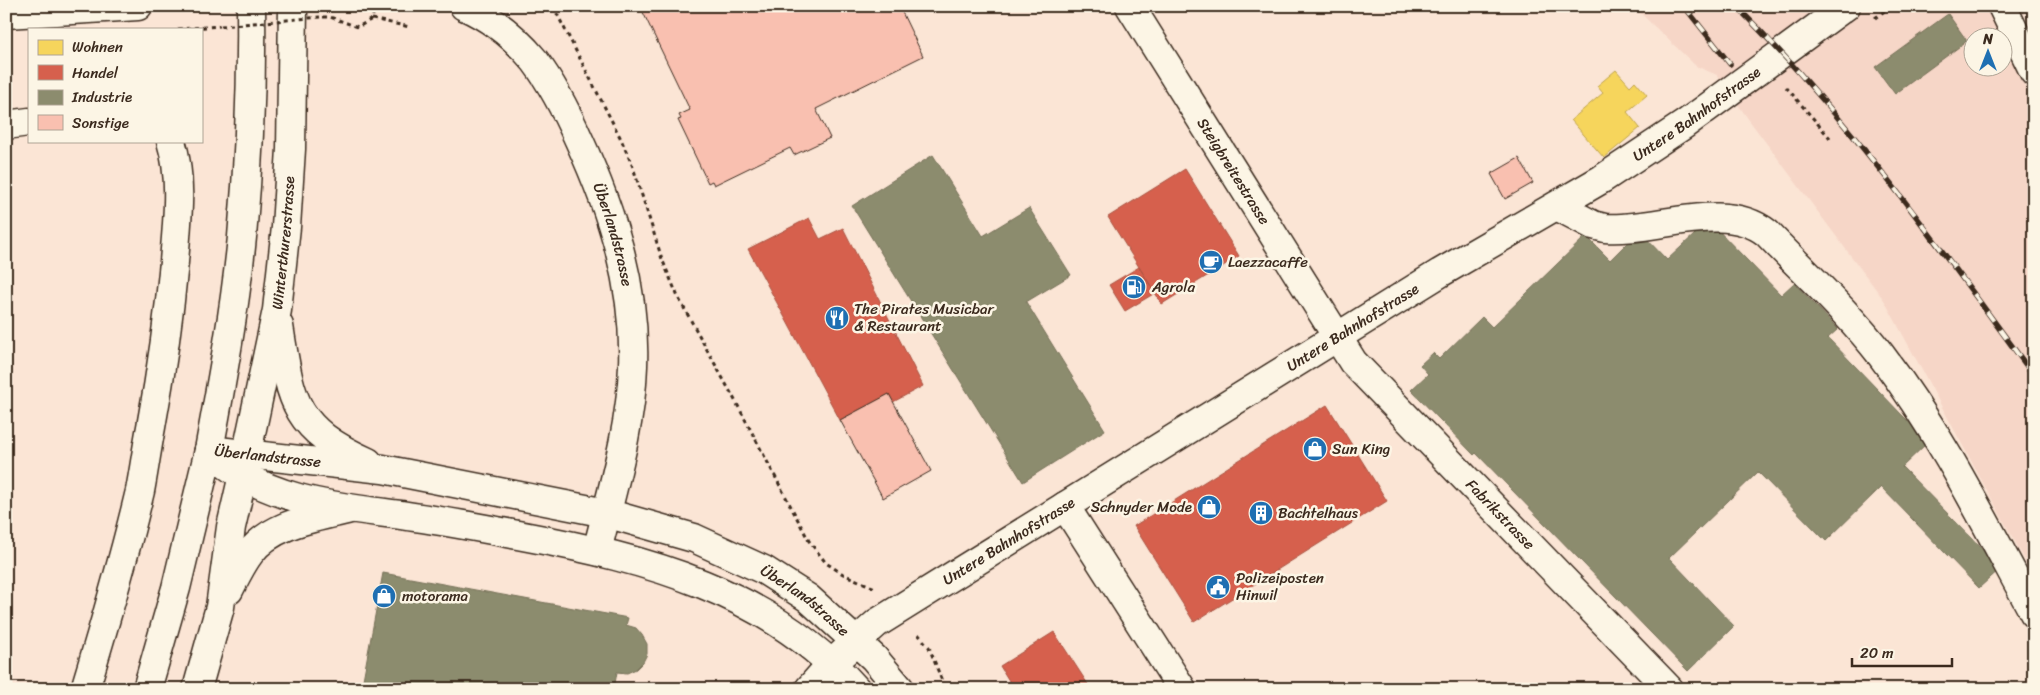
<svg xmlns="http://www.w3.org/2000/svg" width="2040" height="695" viewBox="0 0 2040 695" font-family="Sriracha,sans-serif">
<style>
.built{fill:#f6d6c7}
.homes{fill:#f6d55c;stroke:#bea249}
.shops{fill:#d6604d;stroke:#a8503f}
.industry{fill:#8c8c6e;stroke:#746f56}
.building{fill:#f9c0b0;stroke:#3b2a1e}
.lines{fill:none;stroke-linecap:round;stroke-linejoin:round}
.minor-casing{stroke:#3b2a1e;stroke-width:31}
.major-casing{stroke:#3b2a1e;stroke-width:31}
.highway-casing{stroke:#3b2a1e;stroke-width:31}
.path{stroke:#3b2a1e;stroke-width:3;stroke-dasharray:4 4;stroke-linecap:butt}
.minor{stroke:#fcf5e5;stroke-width:28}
.major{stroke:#fcf5e5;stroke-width:28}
.highway{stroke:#fcf5e5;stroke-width:28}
.rail-casing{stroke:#3b2a1e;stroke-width:5.5}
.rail{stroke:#fcf5e5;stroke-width:4;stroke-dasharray:11;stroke-linecap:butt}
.path-bridge{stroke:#3b2a1e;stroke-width:3;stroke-dasharray:4 4;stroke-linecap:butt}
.labels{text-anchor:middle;stroke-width:5;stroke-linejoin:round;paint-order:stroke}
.street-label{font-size:15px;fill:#3b2a1e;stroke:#fcf5e5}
.poi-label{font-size:15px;fill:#3b2a1e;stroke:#fcf5e5;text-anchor:start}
</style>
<rect width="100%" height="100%" fill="#fbe5d5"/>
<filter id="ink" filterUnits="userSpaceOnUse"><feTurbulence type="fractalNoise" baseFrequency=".02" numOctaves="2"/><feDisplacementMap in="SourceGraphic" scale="10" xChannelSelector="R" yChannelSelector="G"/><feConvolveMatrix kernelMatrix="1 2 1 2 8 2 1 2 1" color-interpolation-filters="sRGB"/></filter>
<g filter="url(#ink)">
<!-- built -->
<polygon class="built" points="1633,6 1988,6 2002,38 1972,38 1972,68 2002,68 2002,38 2034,105 2034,577 1884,300 1749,120 1717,75 1696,66"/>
<!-- homes -->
<polygon class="homes" points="1616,70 1630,86 1635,81 1647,95 1627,112 1640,128 1604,158 1571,120 1603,93 1597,86"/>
<!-- shops -->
<g class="shops">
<polygon points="1185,169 1239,256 1162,304 1108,217"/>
<polygon points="809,218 820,239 843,228 923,386 893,402 889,394 840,420 748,249"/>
<polygon points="1139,267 1155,293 1125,311 1109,285"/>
<polygon points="1327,405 1387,501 1194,622 1134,526"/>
<polygon points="1054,632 1091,689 1003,689 1011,684 1000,666"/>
<polygon points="362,685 383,689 356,689"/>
</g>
<!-- industry -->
<g class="industry">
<polygon points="1948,14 1967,41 1895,94 1875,67"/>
<polygon points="933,155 983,236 1029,208 1071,275 1026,302 1105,430 1023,482 852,206"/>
<polygon points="1709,221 1781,295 1794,283 1838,329 1828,338 1928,442 1902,467 2001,568 1979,588 1881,487 1826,541 1758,472 1669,558 1734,626 1688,671 1476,453 1474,455 1411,390 1428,374 1420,365 1433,353 1439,359 1482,317 1492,327 1586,236 1610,260 1639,231 1667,260"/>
<polygon points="383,573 628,618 626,625 636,628 642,635 647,644 647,654 643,662 636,669 627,673 617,672 614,689 383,689 362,685"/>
</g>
<!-- building -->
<g class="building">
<polygon points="640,6 899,6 923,56 816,109 830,138 794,155 790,148 714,185 712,181 708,183 678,120 681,119 679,115 690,110"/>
<polygon points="1519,158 1533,183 1505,199 1491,174"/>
<polygon points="889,394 931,471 883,498 840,420"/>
</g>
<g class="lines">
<!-- minor casing -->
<g class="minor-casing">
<g id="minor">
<path id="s1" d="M464 6C491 18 516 38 535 61 553 85 567 113 579 140 612 212 636 286 633 366 631 428 612 490 597 551"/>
<path id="s2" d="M1130 6 1353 362 1669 689"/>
<polyline points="2002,6 2034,72"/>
<polyline points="6,14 138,6"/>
<polyline points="6,125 29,122"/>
<path d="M1557 206 1593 225 1605 228C1654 232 1724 199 1767 233 1805 273 1847 311 1881 355 1942 435 1986 525 2034 613"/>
<polyline points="1065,506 1182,689"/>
<path d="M85 689C105 623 124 558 140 491 144 470 147 448 151 427 161 373 169 317 174 262 177 222 183 180 171 141"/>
<path id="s3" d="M809 689 832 663 877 623 1440 273 1602 179 1685 124 1846 6"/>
</g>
</g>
<!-- major casing -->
<g class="major-casing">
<g id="major">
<path d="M279 326C291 402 293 428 368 462"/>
<path id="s4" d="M209 450 383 469 606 513 694 538 764 570 808 598 874 658 900 689"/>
<path d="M209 450C222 380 235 309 242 237 249 160 252 83 251 6"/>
<path d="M224 463C279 505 348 507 414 517 451 522 487 529 523 536 647 559 769 591 856 689"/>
<path id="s5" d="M243 471 277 310 286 227 291 149 293 6"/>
</g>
</g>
<!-- highway casing -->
<g class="highway-casing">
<g id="highway">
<path d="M229 590C235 578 241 565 250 553 272 523 316 518 350 509"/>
<polyline points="147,689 176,588 209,450"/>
<polyline points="197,689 220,607 231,527 243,475"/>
</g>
</g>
<!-- path -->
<g class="path">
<polyline points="553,6 620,137 633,167 662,259 678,297 737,404 809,541 826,563 843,574 875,588"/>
<polyline points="323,17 330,17 358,27 372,19 375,6"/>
<polyline points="1875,18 1891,6"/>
<polyline points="372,19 410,27"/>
<polyline points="178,29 220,26"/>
<polyline points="1786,87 1830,138"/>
<polyline points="918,634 929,647 945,689"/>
</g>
<!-- minor -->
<use href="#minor" class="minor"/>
<!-- major -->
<use href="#major" class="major"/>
<!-- highway -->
<use href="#highway" class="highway"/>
<!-- rail casing -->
<g class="rail-casing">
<g id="rail">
<polyline points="1684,6 1730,64"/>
<path d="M1736 6C1849 118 1940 248 2034 376"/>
</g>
</g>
<!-- rail -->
<use href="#rail" class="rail"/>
<!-- path-bridge -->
<polyline class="path-bridge" points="221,26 320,17"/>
</g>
</g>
<!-- icons -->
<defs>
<g id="cafe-disc" transform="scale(1.25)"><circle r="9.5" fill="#1f6fb2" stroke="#fcf5e5"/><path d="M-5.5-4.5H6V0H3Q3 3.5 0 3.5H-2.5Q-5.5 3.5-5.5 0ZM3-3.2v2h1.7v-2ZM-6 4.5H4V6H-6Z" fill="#fff"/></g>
<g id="fuel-disc" transform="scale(1.25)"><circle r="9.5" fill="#1f6fb2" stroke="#fcf5e5"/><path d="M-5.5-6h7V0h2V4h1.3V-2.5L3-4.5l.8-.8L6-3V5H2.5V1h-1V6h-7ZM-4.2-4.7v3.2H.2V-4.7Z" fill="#fff"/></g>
<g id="restaurant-disc" transform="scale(1.25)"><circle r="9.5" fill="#1f6fb2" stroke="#fcf5e5"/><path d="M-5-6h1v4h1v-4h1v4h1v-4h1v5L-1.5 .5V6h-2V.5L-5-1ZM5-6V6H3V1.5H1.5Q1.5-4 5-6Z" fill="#fff"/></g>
<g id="shop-disc" transform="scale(1.25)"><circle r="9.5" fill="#1f6fb2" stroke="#fcf5e5"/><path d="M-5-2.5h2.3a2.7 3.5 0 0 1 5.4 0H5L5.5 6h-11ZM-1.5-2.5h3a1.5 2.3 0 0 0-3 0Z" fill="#fff"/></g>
<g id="building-disc" transform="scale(1.25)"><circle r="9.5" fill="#1f6fb2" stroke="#fcf5e5"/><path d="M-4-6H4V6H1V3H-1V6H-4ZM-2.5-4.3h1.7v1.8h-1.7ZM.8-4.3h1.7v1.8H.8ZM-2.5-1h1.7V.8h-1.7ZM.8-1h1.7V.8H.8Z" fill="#fff"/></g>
<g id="civic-disc" transform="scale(1.25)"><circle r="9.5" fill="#1f6fb2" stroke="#fcf5e5"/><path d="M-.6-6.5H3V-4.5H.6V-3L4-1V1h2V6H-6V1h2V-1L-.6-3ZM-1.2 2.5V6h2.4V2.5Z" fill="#fff"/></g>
</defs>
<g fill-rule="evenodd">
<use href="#cafe-disc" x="1211" y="262"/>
<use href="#fuel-disc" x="1134" y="287"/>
<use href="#restaurant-disc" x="837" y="318"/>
<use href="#shop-disc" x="1315" y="449"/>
<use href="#shop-disc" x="1209" y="507"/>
<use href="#building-disc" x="1261" y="513"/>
<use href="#civic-disc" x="1218" y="587"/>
<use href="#shop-disc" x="384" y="596"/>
</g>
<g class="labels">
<!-- street labels -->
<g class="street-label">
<text dy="5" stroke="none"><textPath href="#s3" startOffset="1060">Untere Bahnhofstrasse</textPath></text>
<text dy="5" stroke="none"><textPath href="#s2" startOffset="195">Steigbreitestrasse</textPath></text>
<text dy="5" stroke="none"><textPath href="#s1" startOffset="282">Überlandstrasse</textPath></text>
<text dy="5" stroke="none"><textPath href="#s5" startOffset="232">Winterthurerstrasse</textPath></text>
<text dy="5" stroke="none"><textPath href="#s3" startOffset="655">Untere Bahnhofstrasse</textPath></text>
<text dy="5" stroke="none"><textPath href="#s4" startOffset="59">Überlandstrasse</textPath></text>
<text dy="5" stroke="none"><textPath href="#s2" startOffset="632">Fabrikstrasse</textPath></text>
<text dy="5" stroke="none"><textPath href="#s3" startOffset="250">Untere Bahnhofstrasse</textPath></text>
<text dy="5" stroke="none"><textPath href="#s4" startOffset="622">Überlandstrasse</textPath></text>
</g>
<!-- poi labels -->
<g class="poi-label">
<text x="1228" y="267">Laezzacaffe</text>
<text x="1152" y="292">Agrola</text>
<text x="854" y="314">The Pirates Musicbar<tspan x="854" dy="17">&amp; Restaurant</tspan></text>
<text x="1332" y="454">Sun King</text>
<text x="1192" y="512" text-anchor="end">Schnyder Mode</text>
<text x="1278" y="518">Bachtelhaus</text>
<text x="1236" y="583">Polizeiposten<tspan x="1236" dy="17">Hinwil</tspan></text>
<text x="402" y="601">motorama</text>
</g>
</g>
<!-- margin -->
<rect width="2040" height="695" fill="none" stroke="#fcf5e5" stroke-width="25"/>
<rect x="12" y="12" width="2015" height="670" fill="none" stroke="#3b2a1e" stroke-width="2" filter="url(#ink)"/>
<!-- legend -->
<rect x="28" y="28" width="175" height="115" fill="#fcf5e5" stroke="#afa495"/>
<rect x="38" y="40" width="25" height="15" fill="#f6d55c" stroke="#afa495"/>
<text x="72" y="52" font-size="15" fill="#3b2a1e">Wohnen</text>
<rect x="38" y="65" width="25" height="15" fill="#d6604d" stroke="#afa495"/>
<text x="72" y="78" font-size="15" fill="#3b2a1e">Handel</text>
<rect x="38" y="90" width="25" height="15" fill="#8c8c6e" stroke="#afa495"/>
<text x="72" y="102" font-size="15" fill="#3b2a1e">Industrie</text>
<rect x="38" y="115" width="25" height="15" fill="#f9c0b0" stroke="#afa495"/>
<text x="72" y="128" font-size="15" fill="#3b2a1e">Sonstige</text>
<!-- north arrow -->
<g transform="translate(1988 52)"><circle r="24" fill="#fcf5e5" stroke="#afa495"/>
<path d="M0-4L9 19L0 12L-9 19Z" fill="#1f6fb2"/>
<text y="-8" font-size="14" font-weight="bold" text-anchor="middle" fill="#3b2a1e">N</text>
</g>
<!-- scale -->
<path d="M1852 658v8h100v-8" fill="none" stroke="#3b2a1e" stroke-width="2.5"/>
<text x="1860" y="658" font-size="15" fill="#3b2a1e" stroke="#fcf5e5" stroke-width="4" paint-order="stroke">20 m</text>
</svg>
